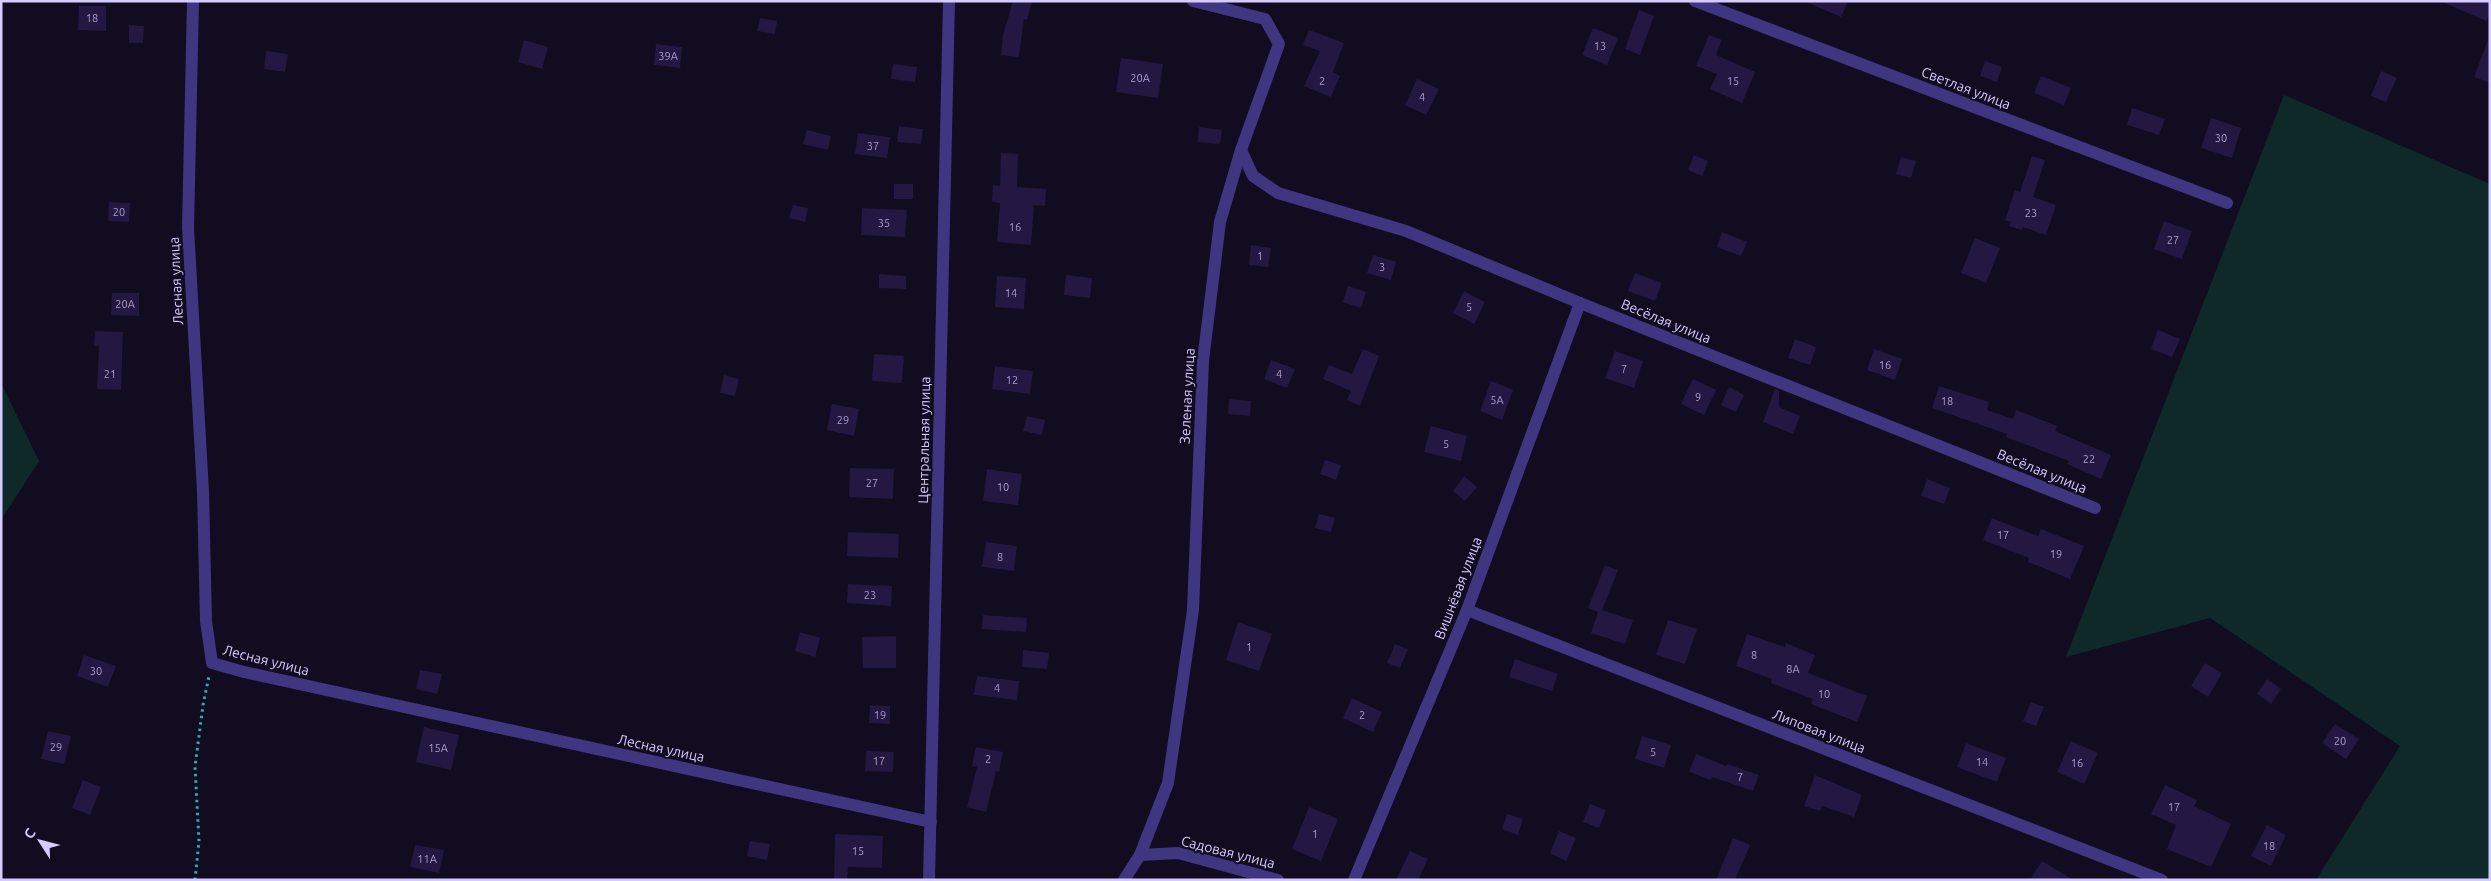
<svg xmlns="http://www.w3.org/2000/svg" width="2491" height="881" viewBox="0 0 2491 881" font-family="Ubuntu,sans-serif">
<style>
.green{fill:#0f282a}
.building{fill:#241741}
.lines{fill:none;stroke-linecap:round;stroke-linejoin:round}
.path{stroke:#29aeb4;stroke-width:3;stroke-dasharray:2.5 4;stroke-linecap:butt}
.minor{stroke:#403580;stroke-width:12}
.labels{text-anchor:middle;stroke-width:4;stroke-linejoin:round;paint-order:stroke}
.number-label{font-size:11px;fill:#aa9ed0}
.street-label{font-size:14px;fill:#d6cbff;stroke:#110c20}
</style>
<rect width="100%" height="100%" fill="#110c20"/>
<!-- green -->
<g class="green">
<polygon points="2284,95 2490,184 2490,880 2316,880 2400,746 2210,618 2066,657"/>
<polygon points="1,383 39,461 1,520"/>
</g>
<!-- building -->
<g class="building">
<polygon points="1013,1 1032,1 1027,20 1024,19 1019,57 1001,55 1003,35"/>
<polygon points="1804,1 1848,1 1841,17"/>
<polygon points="2440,1 2490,1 2490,14 2486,21"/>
<polygon points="79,6 106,6 106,31 78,30"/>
<polygon points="1639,10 1654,16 1640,55 1625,49"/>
<polygon points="760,18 777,21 775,34 757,31"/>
<polygon points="129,25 144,26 143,43 129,43"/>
<polygon points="1593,28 1618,38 1607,65 1582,55"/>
<polygon points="1309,30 1344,43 1333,72 1340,76 1331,97 1304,86 1320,51 1303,45"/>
<polygon points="1709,35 1722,40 1716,55 1755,72 1742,103 1710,89 1717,74 1696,66"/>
<polygon points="524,40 548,47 542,69 518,62"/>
<polygon points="2488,40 2490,40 2490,83 2474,77"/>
<polygon points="656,44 682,47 680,68 654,65"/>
<polygon points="266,51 288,54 285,72 264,69"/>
<polygon points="1121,58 1163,64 1158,98 1116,92"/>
<polygon points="1985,61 2002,67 1997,82 1980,76"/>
<polygon points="893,64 917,67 915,82 891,79"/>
<polygon points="2381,71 2397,78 2386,102 2371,96"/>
<polygon points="2041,76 2071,88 2064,105 2034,93"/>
<polygon points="1417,79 1439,89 1426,115 1405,105"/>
<polygon points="2132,108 2165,119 2159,135 2127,125"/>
<polygon points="2211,118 2241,128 2232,158 2201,148"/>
<polygon points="899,126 923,129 921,144 897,142"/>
<polygon points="1199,127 1222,130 1220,144 1198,142"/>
<polygon points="807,130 831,136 828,150 803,144"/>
<polygon points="858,133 890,137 887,158 855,154"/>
<polygon points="1001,153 1018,154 1017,187 1046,189 1045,206 1034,205 1031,245 997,242 1000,203 992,202 993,185 1000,186"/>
<polygon points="1694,155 1708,161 1702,176 1688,170"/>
<polygon points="2032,156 2045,160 2033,197 2056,205 2046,235 2023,227 2022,230 2009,226 2011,222 2005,220 2015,190 2020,192"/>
<polygon points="1901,157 1916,161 1911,178 1896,174"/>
<rect x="894" y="184" width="19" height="15"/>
<polygon points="109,202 130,203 129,222 108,221"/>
<polygon points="793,205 808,208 805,222 789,218"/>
<polygon points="862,208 907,210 905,237 861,235"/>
<polygon points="2164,221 2192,231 2182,259 2154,249"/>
<polygon points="1722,232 1747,242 1741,256 1717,247"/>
<polygon points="1975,238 2000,248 1986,283 1961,273"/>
<polygon points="1251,245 1271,248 1268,267 1249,265"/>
<polygon points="1373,255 1396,262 1391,280 1367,273"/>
<polygon points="1635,273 1662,283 1655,301 1628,291"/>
<polygon points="879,274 906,276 906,289 879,288"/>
<polygon points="1066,275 1092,278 1090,298 1064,295"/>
<polygon points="997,276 1026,278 1024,309 995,307"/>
<polygon points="1348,286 1366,292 1361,308 1343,302"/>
<polygon points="1464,291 1485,302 1474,324 1453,313"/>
<polygon points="112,293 139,293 139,316 111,315"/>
<polygon points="2158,330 2180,339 2172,357 2151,349"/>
<polygon points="95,331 123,332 121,390 97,389 99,346 94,346"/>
<polygon points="1795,339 1816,347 1810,365 1788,358"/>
<polygon points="1363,349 1379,356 1360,406 1347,400 1351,391 1323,379 1329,365 1352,374"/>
<polygon points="1874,349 1902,359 1895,380 1867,370"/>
<polygon points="1615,351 1643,361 1634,388 1605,378"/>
<polygon points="874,354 904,356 902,383 872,381"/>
<polygon points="1271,360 1295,369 1287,388 1264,379"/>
<polygon points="995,366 1033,371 1030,394 992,389"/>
<polygon points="724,375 739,379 735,396 720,393"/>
<polygon points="1693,379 1716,390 1704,415 1681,404"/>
<polygon points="1491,381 1513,390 1502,420 1480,411"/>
<polygon points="1939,386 1989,402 1987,410 2013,419 2016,410 2057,426 2055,431 2111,455 2101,479 2067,464 2069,461 2006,437 2007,434 1932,408"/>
<polygon points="1729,387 1744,395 1736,412 1721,405"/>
<polygon points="1775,389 1779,391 1779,407 1800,416 1793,434 1763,422"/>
<polygon points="1229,399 1251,401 1250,416 1228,414"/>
<polygon points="832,404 859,409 854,436 827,430"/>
<polygon points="1027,416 1045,420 1042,435 1023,431"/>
<polygon points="1431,426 1467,436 1461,461 1424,452"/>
<polygon points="1325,460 1341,465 1336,480 1320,474"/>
<polygon points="850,468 894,469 893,499 849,497"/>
<polygon points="987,469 1022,474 1018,505 983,501"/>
<polygon points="1464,476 1477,487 1465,501 1453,491"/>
<polygon points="1927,479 1950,488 1944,504 1921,496"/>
<polygon points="1319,514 1335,518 1331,532 1315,528"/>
<polygon points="1992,518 2038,536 2041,529 2084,546 2070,579 2028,562 2029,558 1983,540"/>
<polygon points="848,532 899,534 898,558 847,556"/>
<polygon points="986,542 1017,546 1014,571 982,567"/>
<polygon points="1605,565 1618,570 1602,610 1633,620 1625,644 1591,633 1598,612 1588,608"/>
<polygon points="848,584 892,586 891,606 847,603"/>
<polygon points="983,615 1027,618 1026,632 982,629"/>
<polygon points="1668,620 1697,629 1685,664 1656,655"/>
<polygon points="1238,622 1272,634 1259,671 1226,660"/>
<polygon points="800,632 820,638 815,657 795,651"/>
<polygon points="1747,634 1785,647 1786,643 1815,655 1808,673 1867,696 1857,722 1811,704 1813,699 1771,683 1772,679 1736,666"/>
<polygon points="896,636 896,668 863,668 862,637"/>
<polygon points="1395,644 1408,649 1400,668 1387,663"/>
<polygon points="1023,650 1049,653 1047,669 1022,667"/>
<polygon points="84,655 116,666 108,687 77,676"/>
<polygon points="1515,659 1558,674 1552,691 1509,677"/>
<polygon points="2205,663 2222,673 2208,697 2191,686"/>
<polygon points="420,670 442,674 437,694 416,689"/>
<polygon points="977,676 1019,681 1017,700 974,695"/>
<polygon points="2267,679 2281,689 2271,704 2257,694"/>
<polygon points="1352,698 1382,712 1373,732 1343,718"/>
<polygon points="2031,702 2044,707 2036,726 2023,721"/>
<polygon points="870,705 890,706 890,724 869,723"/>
<polygon points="2335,724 2359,739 2346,759 2322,743"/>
<polygon points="424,727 459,735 451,770 416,762"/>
<polygon points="48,731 71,736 64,764 41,759"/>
<polygon points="1642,736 1671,745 1664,768 1635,759"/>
<polygon points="2071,741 2098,753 2084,784 2057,772"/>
<polygon points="1966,743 2006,758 1997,782 1957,767"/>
<polygon points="976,747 1003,752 999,772 996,771 986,812 967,807 977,767 972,766"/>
<polygon points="866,751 894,752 893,772 865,771"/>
<polygon points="1696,754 1726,766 1727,764 1759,775 1753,791 1712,777 1711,780 1689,772"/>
<polygon points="1815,775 1862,795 1854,817 1822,806 1820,811 1804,806"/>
<polygon points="83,780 101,787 90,815 72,808"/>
<polygon points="2165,785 2197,800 2194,806 2231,824 2211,867 2167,849 2176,825 2151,814"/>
<polygon points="1590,804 1606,810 1599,828 1583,822"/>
<polygon points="1309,807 1338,819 1321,861 1292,849"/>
<polygon points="1507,814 1523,819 1518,835 1502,829"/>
<polygon points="2267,825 2286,835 2271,866 2251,856"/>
<polygon points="1559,831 1576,838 1566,861 1550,853"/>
<polygon points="835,834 883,836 882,868 848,867 847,880 834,880"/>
<polygon points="1733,838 1750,845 1735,880 1716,880"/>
<polygon points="750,841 770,844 767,860 747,856"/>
<polygon points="415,845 444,850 439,873 410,867"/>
<polygon points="1410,851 1428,859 1418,880 1396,880"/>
<polygon points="2042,861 2073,880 2030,880"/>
</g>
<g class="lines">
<!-- path -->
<polyline class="path" points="195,880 199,841 195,767 203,705 209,676"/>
<!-- minor -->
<g class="minor">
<polyline points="193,1 188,228 203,491 206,621 212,663 244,672 931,822"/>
<polyline points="1695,1 2227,203"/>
<polyline points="1241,150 1253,176 1278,193 1406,231 1580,303 2095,508"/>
<polyline points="1467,610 2162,880"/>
<polyline points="1140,855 1168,783 1193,610 1203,361 1220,222 1241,150 1279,44 1265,19 1193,1"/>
<polyline points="929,880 949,1"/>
<polyline points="1124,880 1140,855 1178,853 1278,880"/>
<polyline points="1354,880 1467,610 1580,303"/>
</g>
</g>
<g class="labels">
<!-- number labels -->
<g class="number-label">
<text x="92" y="22">18</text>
<text x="1600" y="50">13</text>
<text x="668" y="60">39А</text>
<text x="1140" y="82">20А</text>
<text x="1322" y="85">2</text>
<text x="1733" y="85">15</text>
<text x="1422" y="101">4</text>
<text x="2221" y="142">30</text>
<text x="873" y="150">37</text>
<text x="119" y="216">20</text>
<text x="2031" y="217">23</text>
<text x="884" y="227">35</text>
<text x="1015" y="231">16</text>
<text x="2173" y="244">27</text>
<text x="1260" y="260">1</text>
<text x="1382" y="271">3</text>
<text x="1011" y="297">14</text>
<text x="125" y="308">20А</text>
<text x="1469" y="311">5</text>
<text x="1885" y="369">16</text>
<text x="1624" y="373">7</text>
<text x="110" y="378">21</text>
<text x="1279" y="378">4</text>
<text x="1012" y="384">12</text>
<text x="1698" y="401">9</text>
<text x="1497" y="404">5А</text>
<text x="1947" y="405">18</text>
<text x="843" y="424">29</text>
<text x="1446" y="448">5</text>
<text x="2089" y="463">22</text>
<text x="872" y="487">27</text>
<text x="1003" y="491">10</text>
<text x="2003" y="539">17</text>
<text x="2056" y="558">19</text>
<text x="1000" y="561">8</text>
<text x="870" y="599">23</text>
<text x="1249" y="651">1</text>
<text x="1754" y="659">8</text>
<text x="1793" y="673">8А</text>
<text x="96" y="675">30</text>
<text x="997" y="692">4</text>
<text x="1824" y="698">10</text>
<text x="880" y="719">19</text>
<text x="1362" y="719">2</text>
<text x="2340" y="745">20</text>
<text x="56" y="751">29</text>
<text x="438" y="752">15А</text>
<text x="1653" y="756">5</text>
<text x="988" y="763">2</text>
<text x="879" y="765">17</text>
<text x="1982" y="766">14</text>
<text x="2077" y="767">16</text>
<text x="1740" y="781">7</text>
<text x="2174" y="811">17</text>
<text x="1315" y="838">1</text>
<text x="2269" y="850">18</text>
<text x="858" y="855">15</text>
<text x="427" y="863">11А</text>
</g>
<!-- street labels -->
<g class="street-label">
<text transform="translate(1966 88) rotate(21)" y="5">Светлая улица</text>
<text transform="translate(176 281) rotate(-93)" y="5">Лесная улица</text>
<text transform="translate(1666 321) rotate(22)" y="5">Весёлая улица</text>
<text transform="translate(1187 396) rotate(-87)" y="5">Зеленая улица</text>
<text transform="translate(924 440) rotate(-89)" y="5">Центральная улица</text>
<text transform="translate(2042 471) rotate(22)" y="5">Весёлая улица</text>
<text transform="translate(1458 588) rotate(-69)" y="5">Вишнёвая улица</text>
<text transform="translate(266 660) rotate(14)" y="5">Лесная улица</text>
<text transform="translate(1819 731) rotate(21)" y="5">Липовая улица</text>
<text transform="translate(661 748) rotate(12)" y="5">Лесная улица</text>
<text transform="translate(1228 852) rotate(14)" y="5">Садовая улица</text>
</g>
</g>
<!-- border -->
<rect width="2491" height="881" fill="none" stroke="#d6cbff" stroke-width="5"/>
<!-- north arrow -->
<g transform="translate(40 841) rotate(306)" stroke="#110c20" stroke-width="4" paint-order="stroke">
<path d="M0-4L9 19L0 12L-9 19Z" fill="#d6cbff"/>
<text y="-8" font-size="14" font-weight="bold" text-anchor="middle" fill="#d6cbff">С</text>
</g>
</svg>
